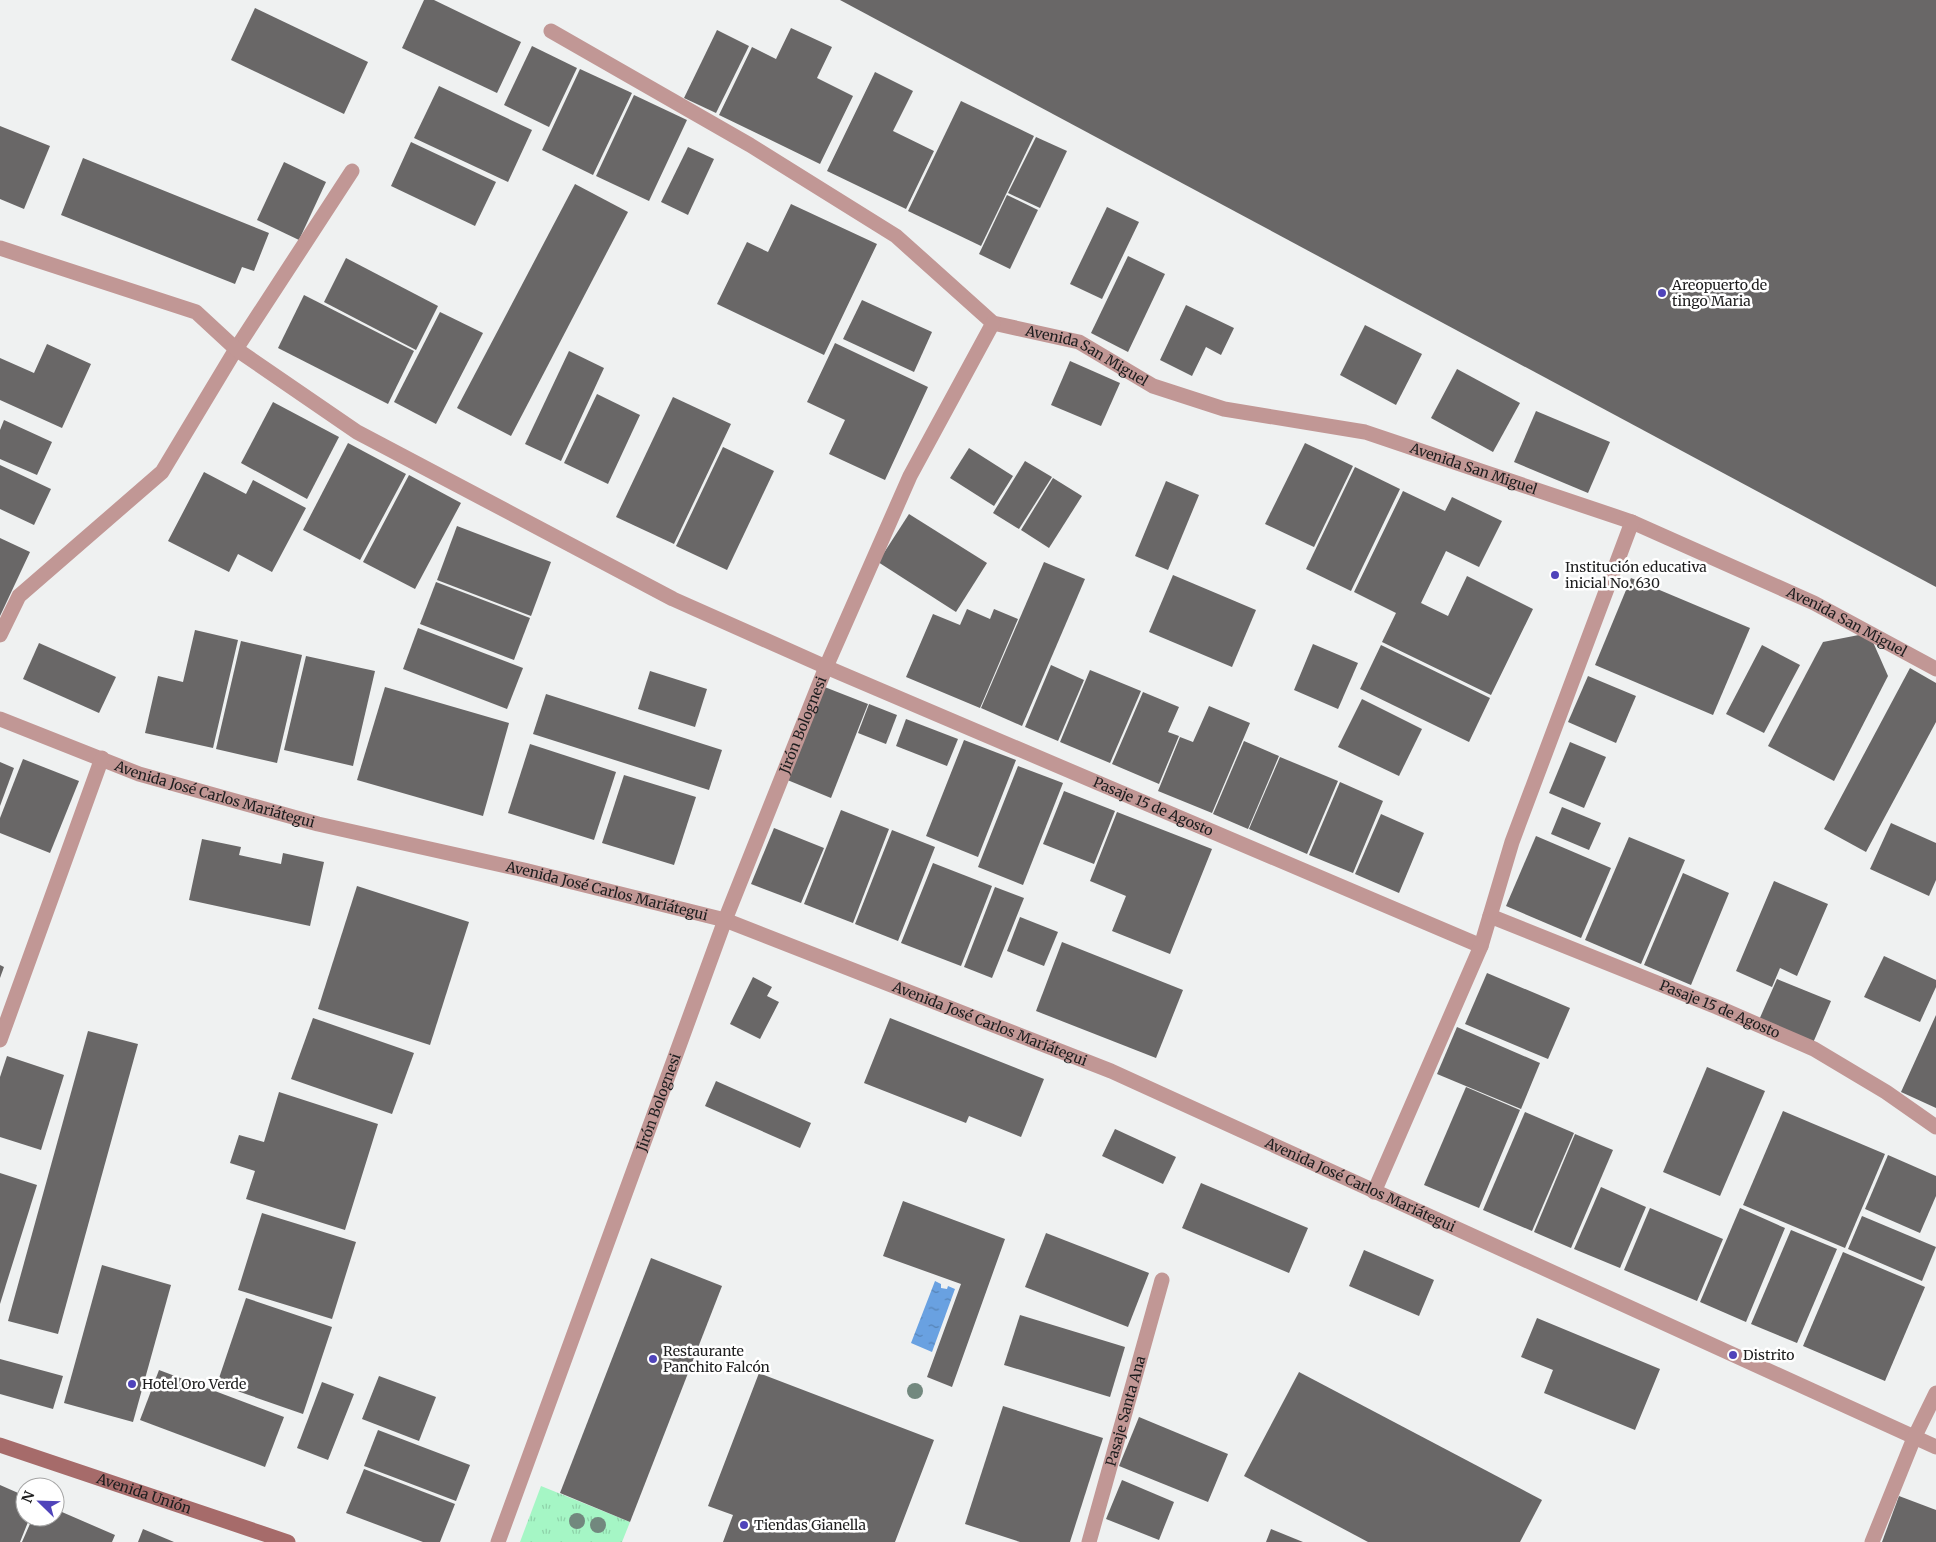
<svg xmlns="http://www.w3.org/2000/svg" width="1936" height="1542" viewBox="0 0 1936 1542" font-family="Merriweather,serif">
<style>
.grass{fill:url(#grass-tufts)}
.water{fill:url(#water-ripples)}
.building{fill:#696767}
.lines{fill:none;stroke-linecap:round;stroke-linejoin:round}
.lane{stroke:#c19795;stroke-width:15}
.street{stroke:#c19795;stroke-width:15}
.secondary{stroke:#a66b6a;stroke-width:15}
.tree{fill:#72887e}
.poi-dot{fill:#4f43ba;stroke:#fff;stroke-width:2}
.labels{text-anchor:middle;stroke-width:5;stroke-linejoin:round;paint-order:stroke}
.poi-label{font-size:14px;fill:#1d1d1e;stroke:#fff;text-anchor:start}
.street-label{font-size:14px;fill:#1d1d1e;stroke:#fff}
</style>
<defs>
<pattern id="grass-tufts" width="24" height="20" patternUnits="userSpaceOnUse" patternTransform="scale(1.25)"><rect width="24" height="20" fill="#a5f6c5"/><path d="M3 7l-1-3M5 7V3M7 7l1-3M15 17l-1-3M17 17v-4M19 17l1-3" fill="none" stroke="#8ed2a9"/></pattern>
<pattern id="water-ripples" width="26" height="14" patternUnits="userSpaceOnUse" patternTransform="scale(1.25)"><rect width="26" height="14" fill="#69a1e1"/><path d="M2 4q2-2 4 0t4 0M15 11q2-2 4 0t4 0" fill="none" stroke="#5683b6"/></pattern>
</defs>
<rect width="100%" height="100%" fill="#eff1f1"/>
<!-- grass -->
<polygon class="grass" points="541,1486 630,1522 622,1542 520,1542"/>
<!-- water -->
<polygon class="water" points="935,1281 941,1284 941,1288 947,1289 948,1286 955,1289 932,1352 911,1343"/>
<!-- building -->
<g class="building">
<polygon points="424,0 434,0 521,42 497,93 402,48"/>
<polygon points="840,0 1936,0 1936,587"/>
<polygon points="255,8 368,62 344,114 231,60"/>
<polygon points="791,28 832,47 817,78 853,96 820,164 719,115 752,47 776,59"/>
<polygon points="717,30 749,46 716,113 684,98"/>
<polygon points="532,46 577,68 549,127 504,105"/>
<polygon points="580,69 632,93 593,175 542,150"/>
<polygon points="875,72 913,91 893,131 934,151 906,209 827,171"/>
<polygon points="439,86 532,130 508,182 414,138"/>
<polygon points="634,95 687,120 649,201 596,176"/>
<polygon points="961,101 1034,136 981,246 908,211"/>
<polygon points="0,126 50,146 24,209 0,199"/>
<polygon points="1036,137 1067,151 1040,208 1008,193"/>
<polygon points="411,142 496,182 475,226 391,186"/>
<polygon points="688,147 714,159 688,215 661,202"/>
<polygon points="83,158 269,233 254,271 242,267 235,284 61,215"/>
<polygon points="284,162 326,182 299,240 257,220"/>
<polygon points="575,184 628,212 511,436 457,408"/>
<polygon points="1007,195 1038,210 1010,269 979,254"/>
<polygon points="791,204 877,244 824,355 717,304 747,242 768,252"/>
<polygon points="1107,207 1139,222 1102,299 1070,284"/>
<polygon points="1128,256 1165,274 1128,352 1091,333"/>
<polygon points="346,258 438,306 416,350 324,302"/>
<polygon points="304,295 414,351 388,404 278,348"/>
<polygon points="862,300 932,332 914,372 843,339"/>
<polygon points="1186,305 1234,328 1221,355 1206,347 1192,376 1160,360"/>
<polygon points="440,312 483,333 436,424 394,402"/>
<polygon points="1365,325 1422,354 1396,405 1340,375"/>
<polygon points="835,343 928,387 885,480 829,454 845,420 807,402"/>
<polygon points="47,344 91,364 62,428 0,400 0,358 34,373"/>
<polygon points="569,351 604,368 561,461 525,444"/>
<polygon points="1070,361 1120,383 1101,426 1051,405"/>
<polygon points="1457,369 1520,403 1493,452 1431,418"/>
<polygon points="597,394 640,415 608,484 564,463"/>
<polygon points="673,397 731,424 674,544 616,517"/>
<polygon points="273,402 339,437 307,499 241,463"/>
<polygon points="1536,411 1610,442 1588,493 1514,462"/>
<polygon points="4,420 52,442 37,475 0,459 0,430"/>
<polygon points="348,443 406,474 360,560 303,530"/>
<polygon points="1305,443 1353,466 1314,547 1265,524"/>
<polygon points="723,447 774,471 727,570 676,546"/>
<polygon points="969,448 1013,476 994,506 950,478"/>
<polygon points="1025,461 1052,477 1019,529 993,513"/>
<polygon points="0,465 51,489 34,525 0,509"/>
<polygon points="1355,467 1400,489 1351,591 1306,569"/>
<polygon points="204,472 246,494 253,480 306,508 272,572 238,554 229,572 168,541"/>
<polygon points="409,475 461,503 415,589 363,562"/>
<polygon points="1053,478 1082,496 1049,548 1021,530"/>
<polygon points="1166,481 1199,495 1168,570 1135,556"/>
<polygon points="1403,491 1445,511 1452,497 1502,521 1479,567 1446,551 1421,603 1448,616 1467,576 1533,609 1491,695 1382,642 1396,613 1354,592"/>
<polygon points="909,514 987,563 956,612 878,562"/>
<polygon points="457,526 551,562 531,616 437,580"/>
<polygon points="0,538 30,552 0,616"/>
<polygon points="1044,562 1085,579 1022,726 981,708"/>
<polygon points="1173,575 1256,610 1232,667 1149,632"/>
<polygon points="1631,578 1750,628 1713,715 1595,665"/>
<polygon points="436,582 530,618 514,660 420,624"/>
<polygon points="967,609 990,619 994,609 1018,619 980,708 906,677 933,614 960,625"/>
<polygon points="418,628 523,668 507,709 403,669"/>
<polygon points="195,630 238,640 213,748 145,733 158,676 183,682"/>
<polygon points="1869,633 1888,676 1834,781 1768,746 1823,642"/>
<polygon points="241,641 302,655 277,763 216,749"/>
<polygon points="39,643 116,677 99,713 23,679"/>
<polygon points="1313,644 1358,663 1338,709 1294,690"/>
<polygon points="1381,645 1490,698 1469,742 1360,689"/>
<polygon points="1762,645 1800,665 1764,733 1726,714"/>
<polygon points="306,656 375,671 353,766 284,750"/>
<polygon points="1051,665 1084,680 1058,741 1025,727"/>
<polygon points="1910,668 1936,683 1936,722 1866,852 1824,829"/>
<polygon points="1090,670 1141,691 1110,763 1060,742"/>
<polygon points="650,671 707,689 695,727 638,709"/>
<polygon points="1588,676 1636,696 1616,743 1568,722"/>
<polygon points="822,686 868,704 831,798 785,779"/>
<polygon points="385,687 509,723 483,816 357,780"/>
<polygon points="1143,692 1179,707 1168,732 1179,736 1159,784 1112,764"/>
<polygon points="546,694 722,750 709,790 533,734"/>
<polygon points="1362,699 1422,729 1399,776 1338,747"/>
<polygon points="869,704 897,715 886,744 858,733"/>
<polygon points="1209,706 1250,723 1212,813 1158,791 1180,737 1193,742"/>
<polygon points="906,719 958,739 947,766 896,746"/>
<polygon points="964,740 1016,760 978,857 926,836"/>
<polygon points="1244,741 1279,756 1248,829 1213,814"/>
<polygon points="1570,742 1606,757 1584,808 1549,793"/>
<polygon points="530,744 616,772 594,840 508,813"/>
<polygon points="1280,757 1338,781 1307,854 1249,829"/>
<polygon points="23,759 79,781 50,853 0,833 0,818"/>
<polygon points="0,762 14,768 0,806"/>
<polygon points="1018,766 1063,783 1023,885 978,867"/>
<polygon points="624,775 696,797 674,865 602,843"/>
<polygon points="1340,782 1383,801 1353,873 1309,855"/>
<polygon points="1064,791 1115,811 1094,864 1043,844"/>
<polygon points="1562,807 1601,823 1589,850 1551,834"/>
<polygon points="841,810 889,829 853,923 804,904"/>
<polygon points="1117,812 1212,849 1170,954 1112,931 1126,896 1090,881"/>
<polygon points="1381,814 1424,833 1399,893 1355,874"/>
<polygon points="1891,823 1936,843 1936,880 1929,896 1870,869"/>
<polygon points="774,828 824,848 801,903 751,884"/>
<polygon points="892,830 935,847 898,941 855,924"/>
<polygon points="1536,836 1611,868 1581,938 1506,906"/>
<polygon points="1629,837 1685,860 1641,964 1585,940"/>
<polygon points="202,839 241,847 239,855 281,864 283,853 324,862 310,926 189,900"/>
<polygon points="933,863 992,886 961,966 901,943"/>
<polygon points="1683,873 1729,893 1691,985 1644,965"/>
<polygon points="1774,881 1828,904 1797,976 1780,968 1772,987 1736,971"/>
<polygon points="357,886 469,922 430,1045 318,1009"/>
<polygon points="995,887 1024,898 992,978 964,967"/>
<polygon points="1020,917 1058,932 1044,966 1007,951"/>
<polygon points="1062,942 1183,990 1156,1058 1036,1011"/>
<polygon points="1884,956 1936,980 1936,987 1920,1022 1864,997"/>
<polygon points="0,965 4,967 0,978"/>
<polygon points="1487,973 1570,1008 1548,1059 1465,1024"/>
<polygon points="753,977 772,987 767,996 779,1002 760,1039 730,1024"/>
<polygon points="1777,979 1831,1001 1813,1043 1759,1020"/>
<polygon points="1936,1015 1936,1108 1901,1092"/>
<polygon points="313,1018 414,1053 392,1114 291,1079"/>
<polygon points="890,1018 1044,1079 1021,1137 969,1116 966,1123 864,1083"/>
<polygon points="1457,1027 1540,1063 1521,1109 1437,1074"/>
<polygon points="88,1031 138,1044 58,1334 8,1321"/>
<polygon points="7,1056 64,1075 41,1150 0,1137 0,1077"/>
<polygon points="1707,1067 1765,1091 1720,1196 1663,1172"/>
<polygon points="716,1081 811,1123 800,1148 705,1106"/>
<polygon points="1466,1087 1520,1110 1479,1208 1424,1185"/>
<polygon points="279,1092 378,1124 345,1230 246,1199 255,1171 230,1163 239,1135 264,1142"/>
<polygon points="1783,1111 1885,1154 1845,1248 1743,1205"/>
<polygon points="1525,1112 1574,1133 1532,1231 1483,1210"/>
<polygon points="1115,1129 1176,1157 1163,1184 1102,1156"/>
<polygon points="1575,1134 1613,1150 1571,1248 1534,1232"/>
<polygon points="1888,1155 1936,1176 1936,1196 1920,1233 1865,1209"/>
<polygon points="0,1173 37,1185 0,1304"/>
<polygon points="1201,1183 1308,1228 1289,1273 1182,1228"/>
<polygon points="1601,1187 1646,1207 1620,1268 1574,1249"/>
<polygon points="903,1201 1005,1239 952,1387 927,1377 961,1284 883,1256"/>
<polygon points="1650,1208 1723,1239 1697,1301 1624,1270"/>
<polygon points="1740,1208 1785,1228 1746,1322 1700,1302"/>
<polygon points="262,1213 356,1242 332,1319 238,1290"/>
<polygon points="1862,1216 1936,1247 1922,1281 1848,1249"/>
<polygon points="1791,1230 1837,1249 1797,1343 1751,1324"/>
<polygon points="1046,1233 1149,1273 1128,1327 1025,1287"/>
<polygon points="1364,1250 1434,1280 1419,1316 1349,1286"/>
<polygon points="1843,1252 1925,1287 1885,1381 1803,1346"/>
<polygon points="651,1258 722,1286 630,1522 560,1493"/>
<polygon points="102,1265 171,1285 133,1422 64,1403"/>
<polygon points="246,1298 332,1327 303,1414 217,1384"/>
<polygon points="1020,1315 1125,1347 1110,1397 1004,1365"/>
<polygon points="1537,1318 1660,1369 1635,1430 1544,1393 1553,1370 1521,1357"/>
<polygon points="0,1359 63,1376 53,1409 0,1394"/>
<polygon points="159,1370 284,1417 265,1467 140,1420"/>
<polygon points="1299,1372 1542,1500 1520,1542 1368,1542 1244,1476"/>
<polygon points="759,1373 934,1440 895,1542 723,1542 733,1515 708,1506"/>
<polygon points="379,1376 436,1397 419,1441 362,1419"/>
<polygon points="322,1382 354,1394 328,1460 297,1448"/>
<polygon points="1003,1406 1103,1438 1070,1542 1020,1542 965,1524"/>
<polygon points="1139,1417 1228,1454 1208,1502 1119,1466"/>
<polygon points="378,1430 470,1465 456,1501 364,1466"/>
<polygon points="364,1469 455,1504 440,1542 423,1542 346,1513"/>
<polygon points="1122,1480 1174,1502 1159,1540 1106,1519"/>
<polygon points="0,1485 25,1496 25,1517 30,1517 20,1542 0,1542"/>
<polygon points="1899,1496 1936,1510 1936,1542 1882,1542"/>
<polygon points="55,1509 115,1535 112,1542 22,1542 33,1517 55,1517"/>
<polygon points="143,1529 174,1542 138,1542"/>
<polygon points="1271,1529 1303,1542 1266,1542"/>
</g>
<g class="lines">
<!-- lane -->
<polyline class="lane" points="0,635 19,596 162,472 236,349 352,171"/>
<!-- street -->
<g class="street">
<path id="s1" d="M551 31 750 145 896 236 993 323 1079 342 1153 386 1224 409 1365 432 1632 522 1814 603 1936 669"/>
<path id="s2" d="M0 248 196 312 236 349 357 432 673 599 826 667 1481 946"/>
<path id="s3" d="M0 719 139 774 318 824 524 870 725 920 1111 1071 1936 1447"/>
<path id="s4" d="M1490 916 1717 1007 1814 1049 1886 1092 1936 1127"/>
<polyline points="0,1040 102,758"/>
<polyline points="1374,1192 1481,946 1512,842 1632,522"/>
<path id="s5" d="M498 1542 725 920 826 667 910 476 993 323"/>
<path id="s6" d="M1089 1542 1162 1280"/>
<polyline points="1872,1542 1914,1438 1936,1393"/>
</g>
<!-- secondary -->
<path class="secondary" id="s7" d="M0 1445 288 1542"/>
</g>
<!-- trees -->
<g class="tree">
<circle cx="915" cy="1391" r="8"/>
<circle cx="577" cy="1521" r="8"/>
<circle cx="598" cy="1525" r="8"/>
</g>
<!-- markers -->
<g class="poi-dot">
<circle cx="1662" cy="293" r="5"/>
<circle cx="1555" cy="575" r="5"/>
<circle cx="1733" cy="1355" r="5"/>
<circle cx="653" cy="1359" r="5"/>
<circle cx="132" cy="1384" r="5"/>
<circle cx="744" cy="1525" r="5"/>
</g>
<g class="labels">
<!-- poi labels -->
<g class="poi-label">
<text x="1672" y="290">Areopuerto de<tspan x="1672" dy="16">tingo Maria</tspan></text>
<text x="1565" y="572">Institución educativa<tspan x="1565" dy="16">inicial No. 630</tspan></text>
<text x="663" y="1356">Restaurante<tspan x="663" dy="16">Panchito Falcón</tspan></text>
<text x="1743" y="1360">Distrito</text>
<text x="142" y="1389">Hotel Oro Verde</text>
<text x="754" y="1530">Tiendas Gianella</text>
</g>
<!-- street labels -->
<g class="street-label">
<text dy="5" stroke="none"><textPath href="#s1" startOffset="632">Avenida San Miguel</textPath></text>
<text dy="5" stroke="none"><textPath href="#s1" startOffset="1038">Avenida San Miguel</textPath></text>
<text dy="5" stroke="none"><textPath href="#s1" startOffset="1442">Avenida San Miguel</textPath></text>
<text dy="5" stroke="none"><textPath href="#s5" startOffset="872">Jirón Bolognesi</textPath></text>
<text dy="5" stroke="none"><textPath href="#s3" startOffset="228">Avenida José Carlos Mariátegui</textPath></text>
<text dy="5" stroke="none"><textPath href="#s2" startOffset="1288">Pasaje 15 de Agosto</textPath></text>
<text dy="5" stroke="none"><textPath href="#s3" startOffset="632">Avenida José Carlos Mariátegui</textPath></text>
<text dy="5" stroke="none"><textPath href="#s4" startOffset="248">Pasaje 15 de Agosto</textPath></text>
<text dy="5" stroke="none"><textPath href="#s3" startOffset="1038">Avenida José Carlos Mariátegui</textPath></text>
<text dy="5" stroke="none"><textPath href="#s5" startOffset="468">Jirón Bolognesi</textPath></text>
<text dy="5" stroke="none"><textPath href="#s3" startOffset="1442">Avenida José Carlos Mariátegui</textPath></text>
<text dy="5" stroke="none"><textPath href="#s6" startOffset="136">Pasaje Santa Ana</textPath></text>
<text dy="5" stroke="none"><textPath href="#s7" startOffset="152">Avenida Unión</textPath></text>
</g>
</g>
<!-- north arrow -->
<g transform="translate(40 1502) rotate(293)"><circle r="24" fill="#ffffff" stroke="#a5a5a5"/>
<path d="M0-4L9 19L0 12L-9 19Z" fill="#4f43ba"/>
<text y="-8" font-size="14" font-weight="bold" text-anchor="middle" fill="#1d1d1e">N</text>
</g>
</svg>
